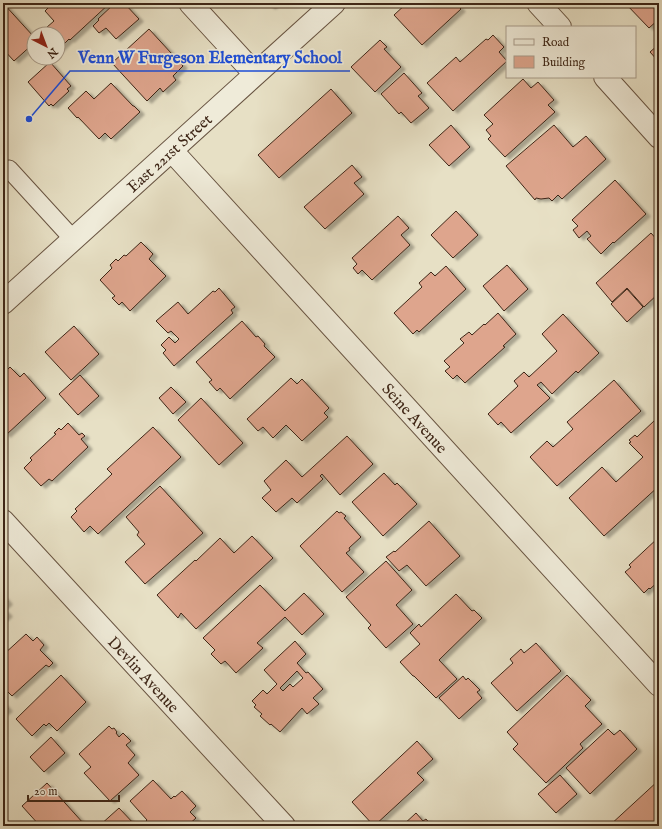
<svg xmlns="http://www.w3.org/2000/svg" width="662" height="829" viewBox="0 0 662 829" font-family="'IM FELL English',serif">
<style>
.building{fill:#dea58d;stroke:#3e2617;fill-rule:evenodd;filter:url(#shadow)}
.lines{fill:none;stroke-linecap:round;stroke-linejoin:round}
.service-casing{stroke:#685442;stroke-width:19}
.minor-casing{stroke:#685442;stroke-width:24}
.service{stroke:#efebd9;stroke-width:17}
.minor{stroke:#efebd9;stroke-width:22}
.labels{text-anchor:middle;stroke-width:3.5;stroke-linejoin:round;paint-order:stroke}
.street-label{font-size:16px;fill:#3e2617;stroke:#efebd9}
.leader{fill:none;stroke:#1d4ed8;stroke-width:1.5}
.callout-dot{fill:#1d4ed8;stroke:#efebd9;stroke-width:1.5}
.callout-label{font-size:17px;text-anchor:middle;font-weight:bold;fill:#1d4ed8;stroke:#efebd9;stroke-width:3.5;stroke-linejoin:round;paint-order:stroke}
</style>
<defs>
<filter id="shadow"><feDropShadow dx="4.5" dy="2.5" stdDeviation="1" flood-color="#0004"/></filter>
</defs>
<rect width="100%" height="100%" fill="#e7e0c5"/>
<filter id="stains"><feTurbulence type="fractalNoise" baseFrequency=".005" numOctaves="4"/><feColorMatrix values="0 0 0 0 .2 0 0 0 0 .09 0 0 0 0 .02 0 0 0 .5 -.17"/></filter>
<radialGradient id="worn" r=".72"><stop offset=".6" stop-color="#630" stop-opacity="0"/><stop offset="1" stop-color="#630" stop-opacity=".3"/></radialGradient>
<!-- building -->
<g class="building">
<polygon points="3,3 34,37 34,43 14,61 3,49"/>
<polygon points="53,3 110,3 70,40 69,39 58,50 58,34 39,34 54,21 45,11"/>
<polygon points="115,3 124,3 139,19 116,39 106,28 99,33 93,26 99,20 98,19"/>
<polygon points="267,3 275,3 271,7"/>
<polygon points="407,3 455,3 461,9 422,45 394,15"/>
<polygon points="625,3 659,3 659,19 649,28"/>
<polygon points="149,29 183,66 173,76 176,80 163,92 160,88 147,101 112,63"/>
<polygon points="493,35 504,47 499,52 507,61 453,111 427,83 456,57 460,62 486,39 488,40"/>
<polygon points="380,40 387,47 384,49 401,67 375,92 351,67"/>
<polygon points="658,45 659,46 659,62 650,52"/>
<polygon points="50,62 71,86 67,89 69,91 53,106 51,104 49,106 28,82"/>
<polygon points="404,73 422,93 418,96 429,108 411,123 401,112 399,114 381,94"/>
<polygon points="523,79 531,88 538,82 554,100 548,105 555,112 505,157 488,139 491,136 486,130 493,124 484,115"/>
<polygon points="111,83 133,106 134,106 140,112 111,139 105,133 99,139 78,117 77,118 68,108 86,91 94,99"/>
<polygon points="331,89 352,113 279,178 258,155"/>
<polygon points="451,125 470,147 449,166 429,145"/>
<polygon points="554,125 573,147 586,136 606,159 562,199 558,195 552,201 549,198 541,199 536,198 535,200 506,166"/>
<polygon points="352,165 362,177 354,183 364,194 325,229 304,207"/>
<polygon points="615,180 646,214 614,243 613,242 601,254 587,239 591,236 587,231 579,238 573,230 578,226 572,220"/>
<polygon points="456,211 478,235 453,258 431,235"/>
<polygon points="398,216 409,228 401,235 410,245 372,280 362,270 358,274 353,268 357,264 352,258"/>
<polygon points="651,233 659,242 659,293 644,307 627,288 612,302 596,283"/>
<polygon points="141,242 153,254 149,259 166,276 130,311 122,302 119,305 112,298 115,296 100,280 112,268 110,265 116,259 118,261 124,255 126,256"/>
<polygon points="507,265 528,289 504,311 483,286"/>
<polygon points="446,266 466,289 419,332 417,330 413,334 394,313 422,287 419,283 431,272 435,276"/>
<polygon points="219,288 235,307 231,310 233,313 174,366 163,353 166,350 161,345 169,337 175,343 179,339 171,331 168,333 156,321 178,302 188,314 213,291 215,292"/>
<polygon points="627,289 643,307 627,322 611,304"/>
<polygon points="498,313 516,334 503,346 505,347 465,383 457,375 453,379 445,371 450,367 444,361 464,343 460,339 469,332 472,335 484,324 485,325"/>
<polygon points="563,314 599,353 578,373 576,371 552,394 541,382 537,385 550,398 511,433 501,422 498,425 488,414 518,386 514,381 524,372 529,377 557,351 542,334"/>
<polygon points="242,321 256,337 258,336 265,344 264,346 275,357 230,399 220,388 217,391 209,382 212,380 196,362"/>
<polygon points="74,326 99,354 71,380 45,352"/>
<polygon points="659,361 659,371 654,366"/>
<polygon points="10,367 20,377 24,373 46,398 6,435 3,432 3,374"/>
<polygon points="80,375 99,396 78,415 59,394"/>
<polygon points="291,378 297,384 302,379 329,408 324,413 328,417 302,441 286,425 273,438 263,427 258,431 247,419"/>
<polygon points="614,380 641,411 557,486 530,457 547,441 553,447 573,429 567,422"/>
<polygon points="171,387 186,402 173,414 159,398"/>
<polygon points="201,398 243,443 219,465 178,420"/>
<polygon points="655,420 659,424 659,486 604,536 569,498 602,467 616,482 643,457 629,443 631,442 629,440 635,435 637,437"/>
<polygon points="68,423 79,435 82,433 85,436 81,439 88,447 52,481 49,479 41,486 24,468 32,460 30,458 56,434 54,433 59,428 61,430"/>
<polygon points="153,427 181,457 98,534 90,526 84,532 71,517 77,511 75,509 112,474 107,469"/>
<polygon points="347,436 373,464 340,495 322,474 320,476 323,479 297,503 292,498 276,512 262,498 271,490 264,481 286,460 302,477"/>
<polygon points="384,473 395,485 397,483 417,504 383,536 352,502"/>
<polygon points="160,486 203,533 145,584 125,562 145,544 137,535 139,532 126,517"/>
<polygon points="337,511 339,513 341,512 346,516 344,518 361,537 349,548 350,550 346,553 364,572 342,592 300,546"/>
<polygon points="429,521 460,556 426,586 407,565 399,571 386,557 394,551 395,552"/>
<polygon points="252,536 273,558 196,629 181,613 178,618 157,595 195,560 196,561 220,538 234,553"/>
<polygon points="659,537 659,581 650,589 649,588 644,593 625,572 631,567 629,565"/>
<polygon points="386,561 412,590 396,605 413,624 386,648 368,628 371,625 346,597"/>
<polygon points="260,585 285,611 304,593 324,614 302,635 285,617 257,643 263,648 236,673 225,661 221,664 211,654 215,650 203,638"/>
<polygon points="456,594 472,611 474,610 482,618 439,660 457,679 436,698 414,676 413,676 400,662 420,644 410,633 419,624 421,627"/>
<polygon points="3,596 8,602 3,607"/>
<polygon points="3,609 8,614 3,619"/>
<polygon points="26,634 33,641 37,637 44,645 40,650 53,663 49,667 46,665 12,696 3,687 3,655"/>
<path d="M295 641 306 654 297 663 306 673 308 672 323 689 313 698 319 704 307 714 302 708 280 732 271 724 270 725 260 716 262 714 254 707 256 705 252 701 263 690 267 694 277 684 264 670ZM297 671 303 678 293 687 290 684 283 691 280 688Z"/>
<polygon points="536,643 561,671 517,711 491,683 513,663 510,659 521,649 524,653"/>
<polygon points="61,675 86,702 57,731 49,723 46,726 44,724 32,736 16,719"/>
<polygon points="567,675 591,700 585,706 602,724 580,744 583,748 546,783 513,749 518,744 507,732"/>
<polygon points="463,676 466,680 468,678 480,690 477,692 482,698 459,719 439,698"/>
<polygon points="3,703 8,709 3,713"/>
<polygon points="109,726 112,729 114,728 117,732 116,733 119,737 123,733 131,741 126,745 135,755 128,763 139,775 110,801 84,773 91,767 79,754"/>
<polygon points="608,729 614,735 620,730 637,749 590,794 566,768"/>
<polygon points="51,737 65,753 44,772 30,757"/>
<polygon points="417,741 433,759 417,773 424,780 374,826 352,802"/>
<polygon points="560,775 577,794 556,813 538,794"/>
<polygon points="153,780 171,799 174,796 175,797 182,791 196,806 190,812 196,818 187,826 141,826 147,820 130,801"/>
<polygon points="659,780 659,826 609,826"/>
<polygon points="47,783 84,824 82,826 40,826 22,806"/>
<polygon points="119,808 136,826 99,826"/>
<polygon points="416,813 423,821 426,819 432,826 402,826"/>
</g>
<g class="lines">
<!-- service casing -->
<g class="service-casing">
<polyline id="service" points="3,174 9,169 73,239"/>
</g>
<!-- minor casing -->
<g class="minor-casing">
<g id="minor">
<polyline points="190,3 255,74"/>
<polyline points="538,3 560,27"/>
<polyline points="605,77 659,137"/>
<path id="s1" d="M172 151 659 685"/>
<path id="s2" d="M3 303 334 3"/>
<path id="s3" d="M3 521 284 826"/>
</g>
</g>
<!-- service -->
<use href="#service" class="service"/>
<!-- minor -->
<use href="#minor" class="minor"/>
</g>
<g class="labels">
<!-- street labels -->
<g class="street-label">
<text dy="6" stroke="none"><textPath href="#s2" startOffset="224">East 221st Street</textPath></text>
<text dy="6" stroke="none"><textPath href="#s1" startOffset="361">Seine Avenue</textPath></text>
<text dy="6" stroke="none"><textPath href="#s3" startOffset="208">Devlin Avenue</textPath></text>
</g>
</g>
<!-- callouts -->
<path class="leader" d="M29 119L70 71H350"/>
<circle class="callout-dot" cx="29" cy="119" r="4"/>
<g class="callout-label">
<text x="210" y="63">Venn W Furgeson Elementary School</text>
</g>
<!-- margin -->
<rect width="662" height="829" fill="none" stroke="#e7e0c5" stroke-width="16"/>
<rect x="4" y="4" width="654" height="821" fill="none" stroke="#3e2617" stroke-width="2"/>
<rect x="8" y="8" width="646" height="813" fill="none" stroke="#3e2617"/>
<!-- legend -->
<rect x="506" y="26" width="130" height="52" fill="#efebd9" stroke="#a89c8b"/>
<rect x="514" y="39" width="20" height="6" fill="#efebd9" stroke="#a89c8b"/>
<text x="542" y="46" font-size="12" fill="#3e2617">Road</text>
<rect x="514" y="56" width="20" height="12" fill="#dea58d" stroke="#a89c8b"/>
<text x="542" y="66" font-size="12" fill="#3e2617">Building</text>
<!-- north arrow -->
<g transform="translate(46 46) rotate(138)"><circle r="19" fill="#efebd9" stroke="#a89c8b"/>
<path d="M0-3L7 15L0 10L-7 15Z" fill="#8f2418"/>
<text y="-6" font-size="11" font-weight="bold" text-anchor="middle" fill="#3e2617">N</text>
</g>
<!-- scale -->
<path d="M28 795v6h91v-6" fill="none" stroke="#3e2617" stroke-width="2"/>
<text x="34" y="795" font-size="12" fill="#3e2617" stroke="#efebd9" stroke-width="3" paint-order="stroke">20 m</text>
<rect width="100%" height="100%" filter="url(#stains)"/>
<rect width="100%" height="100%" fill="url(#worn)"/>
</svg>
